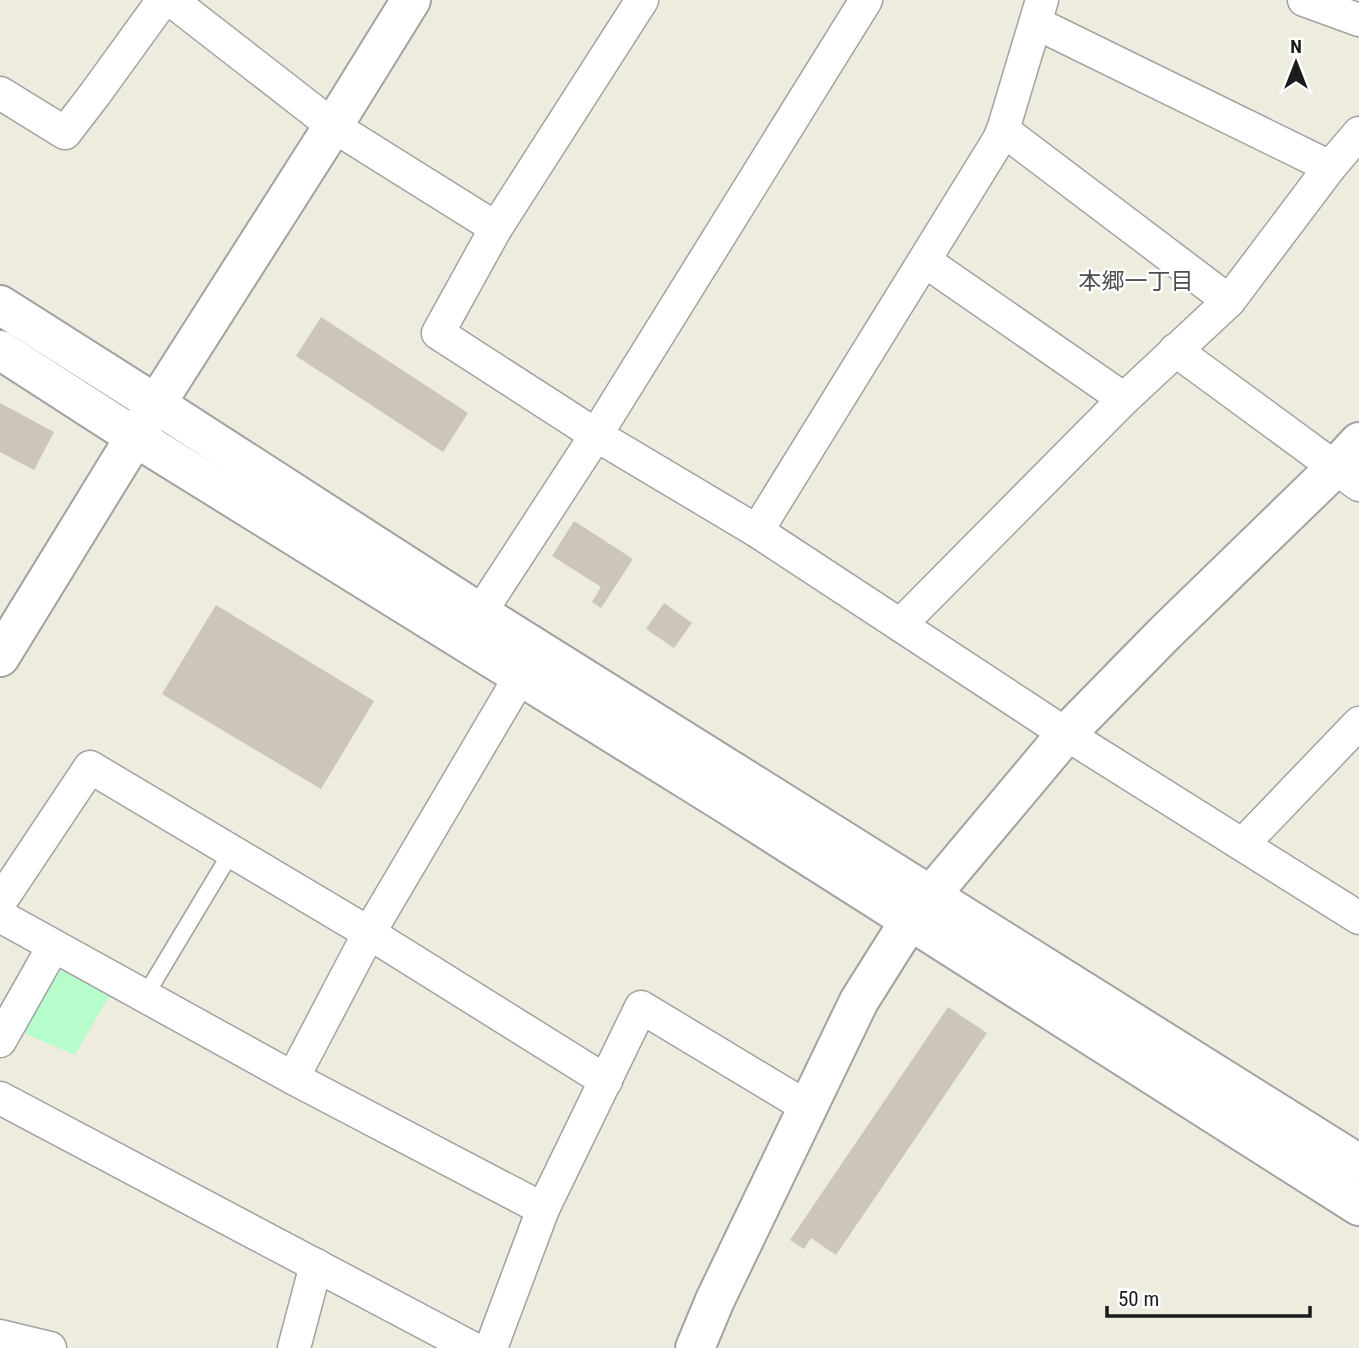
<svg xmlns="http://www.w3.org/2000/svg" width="1359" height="1348" viewBox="0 0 1359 1348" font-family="'Roboto Condensed','Noto Sans JP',sans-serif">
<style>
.park{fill:#b7fdcc}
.building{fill:#cdc6b8}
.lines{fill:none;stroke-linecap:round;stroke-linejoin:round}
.service-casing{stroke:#a2a2a2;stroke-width:19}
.minor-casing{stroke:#a2a2a2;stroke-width:35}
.tertiary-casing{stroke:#a2a2a2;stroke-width:42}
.service{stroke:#fff;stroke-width:16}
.minor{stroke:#fff;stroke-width:32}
.tertiary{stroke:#fff;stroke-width:38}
.labels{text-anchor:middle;stroke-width:5;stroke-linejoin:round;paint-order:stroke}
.neighbourhood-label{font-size:23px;fill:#4e4e4e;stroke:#fff}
</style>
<rect width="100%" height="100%" fill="#edecdf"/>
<!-- park -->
<polygon class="park" points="56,955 140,1003 108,998 75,1055 19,1031"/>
<!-- building -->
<g class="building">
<polygon points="321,317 468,413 443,452 296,356"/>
<polygon points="0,403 54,432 34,470 0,452"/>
<polygon points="574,521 633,559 601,608 592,602 601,587 552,556"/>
<polygon points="664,603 692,623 674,648 646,629"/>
<polygon points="216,605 374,701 321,789 162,694"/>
<polygon points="948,1007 987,1033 836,1255 811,1238 804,1249 790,1240"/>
</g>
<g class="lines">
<!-- service casing -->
<g class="service-casing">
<polyline id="service" points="145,996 232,851"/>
</g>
<!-- minor casing -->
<g class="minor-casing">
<g id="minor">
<polyline points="171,0 333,126 496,228"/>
<polyline points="642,0 496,228 438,333 596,435 757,531 1066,734 1359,918"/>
<polyline points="1304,0 1359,20"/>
<polyline points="1036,23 1330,167"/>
<polyline points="0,93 65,133 95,94 163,0"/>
<polyline points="1003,130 1229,301"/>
<polyline points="925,261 1124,399"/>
<polyline points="1175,350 1359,485"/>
<polyline points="757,531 998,141 1003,130 1042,0"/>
<polyline points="480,613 596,435 866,0"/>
<polyline points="900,625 1124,399 1229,301 1330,167 1359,133"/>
<polyline points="1243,844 1359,723"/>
<polyline points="0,902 90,767 369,933 606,1081"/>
<polyline points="0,916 293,1078 543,1209"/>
<polyline points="0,1041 53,947"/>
<polyline points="293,1078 369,933 520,677"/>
<polyline points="0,1098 472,1348"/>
<polyline points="0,1336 50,1348"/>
<polyline points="294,1348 316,1265"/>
<polyline points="491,1348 543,1209 641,1007 807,1107"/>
</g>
</g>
<!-- tertiary casing -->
<g class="tertiary-casing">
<g id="tertiary">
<polyline points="0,305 156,404 480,613 1359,1164"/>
<polyline points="0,350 135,437 725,803 1359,1206"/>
<polyline points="0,657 135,437 333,126 411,0"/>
<polyline points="695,1348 715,1300 859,1001 910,920 1066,734 1165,633 1336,467 1359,442"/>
</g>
</g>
<!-- service -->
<use href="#service" class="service"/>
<!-- minor -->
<use href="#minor" class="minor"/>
<!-- tertiary -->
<use href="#tertiary" class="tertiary"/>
</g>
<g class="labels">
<!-- neighbourhood labels -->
<g class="neighbourhood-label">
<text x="1136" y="289">本郷一丁目</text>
</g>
</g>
<!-- north arrow -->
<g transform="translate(1296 63)" stroke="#ffffff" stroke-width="5" paint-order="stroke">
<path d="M0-5L12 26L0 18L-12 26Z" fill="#1b1b1b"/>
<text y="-10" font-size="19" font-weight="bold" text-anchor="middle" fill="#1b1b1b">N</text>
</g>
<!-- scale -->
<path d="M1107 1306v10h203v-10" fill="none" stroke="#1b1b1b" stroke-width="3.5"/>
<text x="1118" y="1306" font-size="21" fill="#1b1b1b" stroke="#ffffff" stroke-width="5" paint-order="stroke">50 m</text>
</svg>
